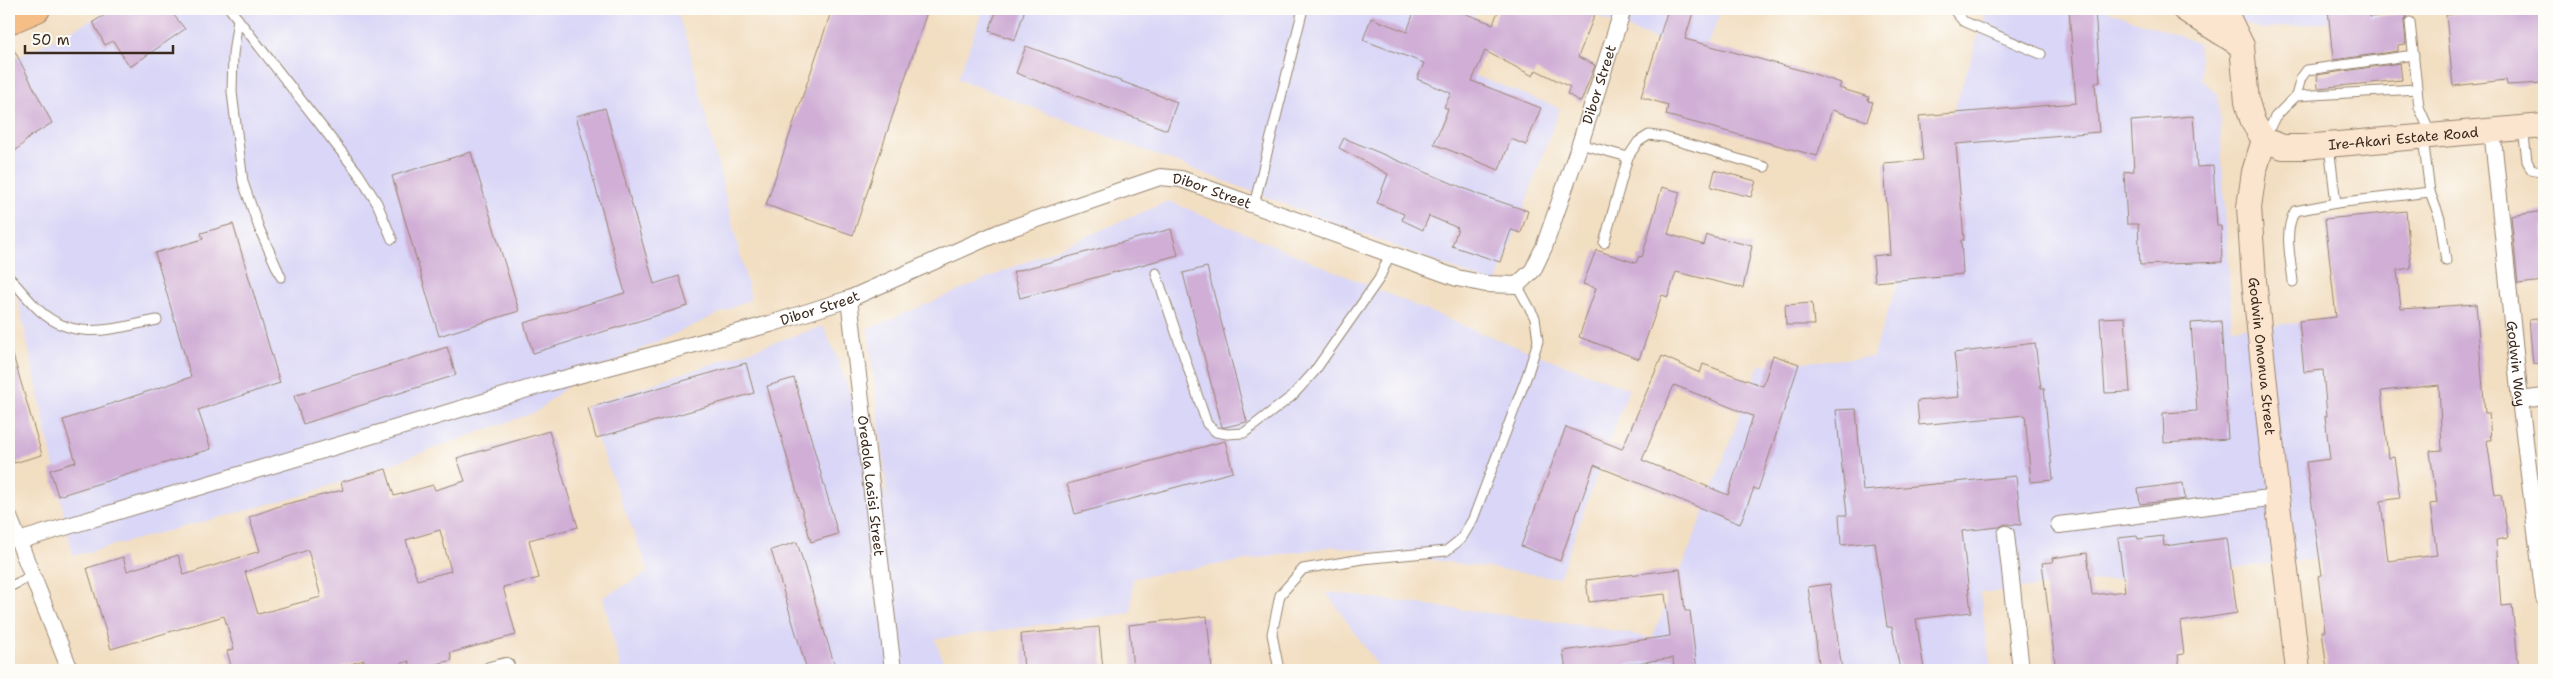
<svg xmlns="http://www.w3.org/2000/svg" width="2553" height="679" viewBox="0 0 2553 679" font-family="'Shantell Sans',sans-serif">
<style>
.built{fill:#d9d6f7}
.building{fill:#d0aed6;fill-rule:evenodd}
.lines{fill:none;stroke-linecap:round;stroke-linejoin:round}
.lane-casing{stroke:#968470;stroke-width:11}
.street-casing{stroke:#968470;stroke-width:18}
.secondary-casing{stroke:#968470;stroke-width:26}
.primary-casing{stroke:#968470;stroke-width:28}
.lane{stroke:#fff;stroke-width:9}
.street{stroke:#fff;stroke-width:16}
.secondary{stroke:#fbe5cf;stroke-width:24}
.primary{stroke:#f6be87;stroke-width:26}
.labels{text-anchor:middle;stroke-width:4;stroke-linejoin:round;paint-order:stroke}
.street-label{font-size:14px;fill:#3b2a1e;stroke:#fdfcf7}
</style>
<rect width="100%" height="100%" fill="#fdfcf7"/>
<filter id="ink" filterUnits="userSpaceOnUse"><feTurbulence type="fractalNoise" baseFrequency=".02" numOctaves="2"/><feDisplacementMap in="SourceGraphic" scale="10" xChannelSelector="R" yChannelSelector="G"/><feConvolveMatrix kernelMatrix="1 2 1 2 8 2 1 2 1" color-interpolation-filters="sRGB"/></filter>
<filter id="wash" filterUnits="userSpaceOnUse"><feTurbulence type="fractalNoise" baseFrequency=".0096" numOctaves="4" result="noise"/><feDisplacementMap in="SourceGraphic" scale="20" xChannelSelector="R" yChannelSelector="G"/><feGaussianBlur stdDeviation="1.12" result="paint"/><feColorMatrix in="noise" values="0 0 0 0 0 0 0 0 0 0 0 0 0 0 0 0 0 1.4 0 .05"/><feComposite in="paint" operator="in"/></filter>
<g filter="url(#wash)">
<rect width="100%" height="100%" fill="#f2dec1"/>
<!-- built -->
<g class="built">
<polygon points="113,9 676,9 689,47 751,299 576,379 536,412 304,495 73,556 17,294 9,299 9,62"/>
<polygon points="983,9 1477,9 1458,69 1560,108 1496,285 958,79"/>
<polygon points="1577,9 1722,9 1702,57"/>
<polygon points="1987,9 2103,9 2198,43 2202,80 2218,94 2232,328 2338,320 2359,555 1980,593 1991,670 1381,670 1326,592 1588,626 1652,638 1691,545 1759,365 1873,357"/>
<polygon points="2238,9 2376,9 2377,17 2262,29 2239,21"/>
<polygon points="1169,201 1478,332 1629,389 1559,578 1334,546 1133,578 1131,613 935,639 946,670 621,670 603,597 649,572 585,407 823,326 837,357 888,502 868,329"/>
</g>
<g id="blocks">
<!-- building -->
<g class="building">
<polygon points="115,9 169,9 185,29 130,67 113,41 105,45 93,22"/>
<polygon points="832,9 928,9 853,235 766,205"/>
<polygon points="997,9 1025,9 1015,40 989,31"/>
<polygon points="1415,9 1453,9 1493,24 1499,9 1597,9 1578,57 1595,65 1581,102 1567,94 1570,87 1536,70 1533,76 1485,51 1472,81 1541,108 1526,145 1511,139 1499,170 1434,144 1448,109 1444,107 1451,93 1417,79 1424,63 1363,40 1371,18 1407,32"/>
<polygon points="1668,9 1694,9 1685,39 1811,73 1841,83 1839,88 1869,97 1868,101 1873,102 1867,121 1832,110 1817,156 1666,115 1668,105 1641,97"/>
<polygon points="2069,9 2095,9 2100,82 2095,83 2099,132 1956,144 1964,240 1961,240 1963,274 1875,282 1873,256 1890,254 1884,163 1923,160 1919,116 2076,103"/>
<polygon points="2328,9 2369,9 2370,17 2408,13 2404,22 2406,44 2398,45 2398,51 2333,60"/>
<polygon points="2498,9 2544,9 2544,83 2507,85 2506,80 2453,86 2446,15"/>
<polygon points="9,40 52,123 31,136 9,157"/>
<polygon points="1026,46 1177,102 1167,130 1016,73"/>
<polygon points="2400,63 2402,80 2318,88 2317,75"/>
<polygon points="605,108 654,284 679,276 688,306 533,353 524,323 625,293 576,116"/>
<polygon points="2193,116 2197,167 2213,166 2217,226 2221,226 2222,262 2140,265 2138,224 2127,224 2124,172 2134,171 2131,121"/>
<polygon points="1344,138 1480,195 1528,211 1521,233 1511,230 1500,262 1452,246 1458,228 1429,216 1423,230 1402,220 1404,214 1377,203 1388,174 1339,148"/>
<polygon points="471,152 519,311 439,336 392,176"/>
<polygon points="1715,170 1756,181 1751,197 1711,187"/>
<polygon points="1662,187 1680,192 1668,234 1704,245 1707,235 1752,246 1743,288 1676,272 1668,297 1662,295 1639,359 1579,337 1596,288 1583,284 1596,250 1636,263 1639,256 1642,257"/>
<path d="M2406 211 2411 268 2397 270 2401 309 2476 304 2485 413H2489L2491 440H2487L2495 495 2501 494 2508 538 2496 540 2501 606 2512 605 2519 670H2327L2322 631H2325L2318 576 2322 575 2306 462 2330 459 2325 416H2327L2323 370 2304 372 2299 321 2336 317 2325 219ZM2439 385 2442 450 2430 451 2437 503 2430 504 2437 555 2388 561 2381 501 2400 498 2394 457 2388 458 2381 391Z"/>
<polygon points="2544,211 2544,281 2518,284 2511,216"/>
<polygon points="233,224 280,383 198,410 211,449 58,496 50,470 76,462 63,420 191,377 155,253 203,239 201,233"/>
<polygon points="1171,229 1178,255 1020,298 1013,272"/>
<polygon points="1207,267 1247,422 1225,427 1222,427 1183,273"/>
<polygon points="1812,303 1814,325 1786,325 1785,305"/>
<polygon points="2125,317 2130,392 2105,393 2100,318"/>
<polygon points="2544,318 2544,363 2533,364 2529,320"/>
<polygon points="2221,321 2228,439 2164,443 2163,413 2197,411 2191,323"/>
<polygon points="2035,343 2041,388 2044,388 2053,480 2031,482 2025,415 1919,425 1917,401 1959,397 1954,353"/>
<polygon points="447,347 456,375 303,424 294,396"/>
<polygon points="9,355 13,355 42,455 14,463 9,445"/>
<path d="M1773 355 1799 364 1758 490 1754 488 1740 524 1594 465 1560 561 1521 546 1566 427 1622 449 1662 356 1700 373 1703 364 1763 386ZM1674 385 1753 416 1728 495 1642 460Z"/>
<polygon points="746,363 754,393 596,438 588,408"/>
<polygon points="794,378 838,534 811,542 767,386"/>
<polygon points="1856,409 1863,491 2016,476 2021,525 2005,524 1999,527 1962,531 1971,612 1916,619 1924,669 1900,670 1892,627 1887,627 1875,542 1841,545 1839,515 1847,515 1836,410"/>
<path d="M549 431 578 527 529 540 539 578 503 587 516 635 450 653 452 660 414 670H412L409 661 381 670H367L364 660 330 670H232L227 651 234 649 224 616 111 649 87 568 123 557 127 571 178 555 184 575 260 551 249 517 282 505 343 490 341 482 386 469 394 496 433 485 435 490 465 481 457 458ZM440 530 451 571 417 580 406 540ZM308 550 321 597 258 614 245 572Z"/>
<polygon points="1225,441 1233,472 1075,514 1067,484"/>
<polygon points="2183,483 2185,499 2140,504 2138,489"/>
<polygon points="2137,536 2138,539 2163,536 2164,546 2227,538 2237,613 2180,622 2184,654 2178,655 2180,670 2056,670 2042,563 2053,562 2052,558 2087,553 2092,595 2125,591 2118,538"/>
<polygon points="797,542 836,670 807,670 771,550"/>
<polygon points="1680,569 1685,611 1690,611 1697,670 1674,670 1673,658 1586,670 1566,670 1563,651 1670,636 1665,594 1589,602 1586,580"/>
<polygon points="1830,584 1842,670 1820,670 1808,587"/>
<polygon points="1207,616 1212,670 1133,670 1129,625"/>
<polygon points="1099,627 1103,670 1024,670 1021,634"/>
</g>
</g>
</g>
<g filter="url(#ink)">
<use href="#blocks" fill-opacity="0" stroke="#968470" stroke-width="1"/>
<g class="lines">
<!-- lane casing -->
<g class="lane-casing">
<g id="lane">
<polyline points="230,9 358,173 377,203 392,239"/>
<polyline points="1953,9 1963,21 2041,54"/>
<polyline points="238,19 233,54 232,92 243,182 259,228 281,277"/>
<polyline points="2410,22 2419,107 2431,134"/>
<polyline points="2296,96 2301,78 2307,70 2414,55"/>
<polyline points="2523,128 2527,161 2531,169 2544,172"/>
<polyline points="2265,138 2275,117 2296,96 2417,89"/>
<polyline points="1580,144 1628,157 1638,142 1649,135 1664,137 1765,167"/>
<polyline points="2430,192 2440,219 2446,261"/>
<polyline points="2336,203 2430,192 2423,138"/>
<polyline points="1254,205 1303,9"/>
<polyline points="1604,243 1628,157"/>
<polyline points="1156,273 1207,424 1216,432 1227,434 1244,433 1292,396 1314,372 1379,279 1390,254"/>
<path d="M9 277C19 288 29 301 40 311 76 343 115 328 157 320"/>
<path d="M2293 282C2291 259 2283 231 2295 211L2336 203 2329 146"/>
<polyline points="9,587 32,576"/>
<polyline points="1279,670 1272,634 1280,595 1303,569 1362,559 1446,551 1461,539 1473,519 1528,373 1538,341 1535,318 1517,285"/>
</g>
</g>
<!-- street casing -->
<g class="street-casing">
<g id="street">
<path id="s1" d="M2492 129 2520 400 2544 598"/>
<path id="s2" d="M849 299 893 670"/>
<polyline points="2520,400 2544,397"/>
<polyline points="9,517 70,670"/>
<polyline points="2059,525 2277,497"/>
<polyline points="2006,534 2021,670"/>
<path id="s3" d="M18 541 541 385 770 324 849 299 1000 232 1160 177 1181 179 1457 278 1486 284 1517 285 1533 270 1544 247 1580 144 1623 9"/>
<polyline points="490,670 506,666"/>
</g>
</g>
<!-- secondary casing -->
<g class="secondary-casing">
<g id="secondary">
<polyline points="2184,9 2242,46"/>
<path id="s4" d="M2224 9 2242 46 2247 102 2253 122 2264 140 2254 172 2249 207 2254 280 2277 497 2298 670"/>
<path id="s5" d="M2264 140 2283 147H2304L2544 126"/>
</g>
</g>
<!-- primary casing -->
<g class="primary-casing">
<polyline id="primary" points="9,21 37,9"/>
</g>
<!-- lane -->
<use href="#lane" class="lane"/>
<!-- street -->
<use href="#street" class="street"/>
<!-- secondary -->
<use href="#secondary" class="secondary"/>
<!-- primary -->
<use href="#primary" class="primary"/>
</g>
</g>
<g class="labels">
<!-- street labels -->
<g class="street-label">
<text dy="5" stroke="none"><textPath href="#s3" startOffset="1794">Dibor Street</textPath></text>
<text dy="5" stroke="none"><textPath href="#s5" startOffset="141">Ire-Akari Estate Road</textPath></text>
<text dy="5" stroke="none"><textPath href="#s3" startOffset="1254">Dibor Street</textPath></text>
<text dy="5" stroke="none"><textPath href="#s3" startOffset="835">Dibor Street</textPath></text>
<text dy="5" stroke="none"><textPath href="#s4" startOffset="358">Godwin Omonua Street</textPath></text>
<text dy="5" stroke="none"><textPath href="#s1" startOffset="236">Godwin Way</textPath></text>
<text dy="5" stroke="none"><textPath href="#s2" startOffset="188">Oredola Lasisi Street</textPath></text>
</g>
</g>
<!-- margin -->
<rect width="2553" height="679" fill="none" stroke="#fdfcf7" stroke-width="30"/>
<!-- scale -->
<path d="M25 45v8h148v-8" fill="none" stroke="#3b2a1e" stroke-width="2.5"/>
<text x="32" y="45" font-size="15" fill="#3b2a1e" stroke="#fdfcf7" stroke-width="4" paint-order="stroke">50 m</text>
</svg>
